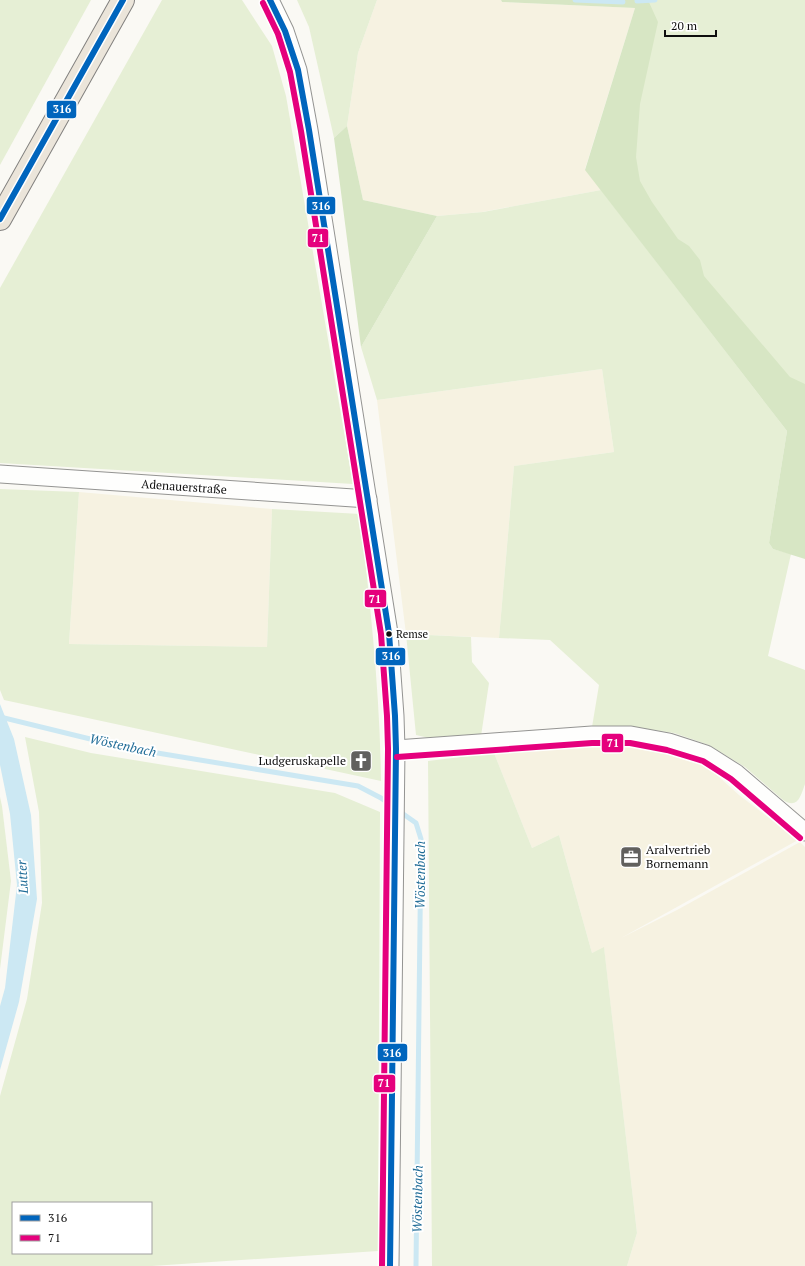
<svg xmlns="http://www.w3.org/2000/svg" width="805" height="1266" viewBox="0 0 805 1266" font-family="'PT Serif',serif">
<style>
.farmland{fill:#f6f2e1}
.green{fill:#e6efd5;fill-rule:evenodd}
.forest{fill:#d7e6c4}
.water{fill:#cce8f3}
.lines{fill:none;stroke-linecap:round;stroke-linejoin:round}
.stream{stroke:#cce8f3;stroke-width:5}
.street-casing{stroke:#949492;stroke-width:19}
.primary-casing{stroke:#82817f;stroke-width:24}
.street{stroke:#fefefd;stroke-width:17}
.primary{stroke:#ebe5da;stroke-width:22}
.bus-1-casing{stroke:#fff;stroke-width:9}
.bus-2-casing{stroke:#fff;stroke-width:9}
.bus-1{stroke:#0065bd;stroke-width:6}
.bus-2{stroke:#e5007d;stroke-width:6}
.bus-dot{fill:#0e0e0e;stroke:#fff;stroke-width:1.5}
.labels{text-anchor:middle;stroke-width:4;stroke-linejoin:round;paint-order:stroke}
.bus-label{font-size:11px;fill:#0e0e0e;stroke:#fff;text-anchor:start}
.street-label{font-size:12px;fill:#0e0e0e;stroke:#fff}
.poi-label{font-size:12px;fill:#0e0e0e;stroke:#fff;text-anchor:end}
.water-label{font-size:13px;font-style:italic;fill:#206c97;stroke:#fff}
.line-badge{stroke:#fff;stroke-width:1.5}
.badge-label{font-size:11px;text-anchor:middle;font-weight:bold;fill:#fff}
</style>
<rect width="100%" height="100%" fill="#faf9f4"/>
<!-- farmland -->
<g class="farmland">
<polygon points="377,0 501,0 502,2 635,8 585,169 601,190 482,212 437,216 363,200 347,126 358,53"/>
<polygon points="602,369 614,452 514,466 499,638 406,634 377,400"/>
<polygon points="79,492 272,509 267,647 69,644"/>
<polygon points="608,742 654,748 698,758 739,795 798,840 621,938 677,910 800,842 805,847 805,1266 627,1266 637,1233 604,948 592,953 559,835 532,848 494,753"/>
</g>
<!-- green -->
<g class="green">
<polygon points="0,0 91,0 0,165"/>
<polygon points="162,0 242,0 272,46 286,96 353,484 0,463 0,288"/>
<polygon points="297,0 377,0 358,53 347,126 334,138 309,27"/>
<polygon points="645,0 805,0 805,415 595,167"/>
<path d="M601 190 787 431 769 543 773 549 791 554 768 656 805 670V784C801 795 798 810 783 800L745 767 709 745 674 733 631 727H592L599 685 550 640 499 638 514 466 614 452 602 369 377 400 361 347 437 216 483 212Z"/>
<path d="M0 489 79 492 69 644 267 647 272 509 360 514C370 603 380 691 381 781L4 700 0 690Z"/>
<polygon points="406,634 471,637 472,662 489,683 481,736 438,740 416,735"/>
<path d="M25 737 91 753 335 793 380 812 378 1251 152 1266H0V1096L27 999 42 903 39 812ZM13 1203H151V1253H13Z"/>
<polygon points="494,753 532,848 559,835 592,953 604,947 637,1233 627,1266 432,1266 428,761"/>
<polygon points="0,797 2,806 11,881 0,969"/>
</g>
<!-- forest -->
<g class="forest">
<polygon points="501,0 648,0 658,22 640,104 636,157 640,181 652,202 678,239 689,246 700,260 704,276 790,377 805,384 805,559 773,549 769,543 787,431 585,170 635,8 502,2"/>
<polygon points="347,126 363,200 437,216 361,347 334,138"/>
</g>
<!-- water -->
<polygon class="water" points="0,704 14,739 31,815 37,899 19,1002 0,1070 0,1006 5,988 17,885 10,814 0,765"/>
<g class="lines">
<!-- stream -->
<g class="stream">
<polyline points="575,0 623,2"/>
<polyline points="637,1 655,0"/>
<polyline points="0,717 127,748 358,786 381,798 392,806"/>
<polyline points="399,811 416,823 421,839 416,1266"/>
</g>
<!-- street casing -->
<g class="street-casing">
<g id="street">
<polyline points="270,0 285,31 298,70 309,130 389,633 395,716 396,749 390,1266"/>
<polyline points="0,474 368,499"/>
<polyline points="396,749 592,735 631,735 669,742 706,754 736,773 805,832"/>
</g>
</g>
<!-- primary casing -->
<g class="primary-casing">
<polyline id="primary" points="0,219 123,0"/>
</g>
<!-- street -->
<use href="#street" class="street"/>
<!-- primary -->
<use href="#primary" class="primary"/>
<!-- bus-1 casing -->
<g class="bus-1-casing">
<g id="bus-1">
<polyline points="270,0 285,31 298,70 309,130 389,633 395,716 396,749 390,1266"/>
<polyline points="0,219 123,0"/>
</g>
</g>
<!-- bus-2 casing -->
<g class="bus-2-casing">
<g id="bus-2">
<polyline points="263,3 278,34 290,72 301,131 381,634 387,716 388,749 382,1266"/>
<polyline points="397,757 592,743 630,743 667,750 703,761 731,779 800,838"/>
</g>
</g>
<!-- bus-1 -->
<use href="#bus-1" class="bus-1"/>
<!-- bus-2 -->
<use href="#bus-2" class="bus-2"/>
</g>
<!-- icons -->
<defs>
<g id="church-square" transform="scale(1.15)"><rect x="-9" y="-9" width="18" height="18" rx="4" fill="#61605e" stroke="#fff"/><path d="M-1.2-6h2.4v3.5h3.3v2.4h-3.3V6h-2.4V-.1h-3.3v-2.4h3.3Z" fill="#fff"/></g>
<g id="office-square" transform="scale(1.15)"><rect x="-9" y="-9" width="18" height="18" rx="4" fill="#61605e" stroke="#fff"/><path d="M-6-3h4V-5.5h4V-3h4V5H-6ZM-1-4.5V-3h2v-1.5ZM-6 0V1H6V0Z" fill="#fff"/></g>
</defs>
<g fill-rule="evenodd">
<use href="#church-square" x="361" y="761"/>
<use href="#office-square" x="631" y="857"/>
</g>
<!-- markers -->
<circle class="bus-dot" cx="389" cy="634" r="3.5"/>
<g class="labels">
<!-- bus labels -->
<g class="bus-label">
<text x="396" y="638">Remse</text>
</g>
<!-- street labels -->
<g class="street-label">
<text transform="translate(184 487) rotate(4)" y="4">Adenauerstraße</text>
</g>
<!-- poi labels -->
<g class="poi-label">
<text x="346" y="765">Ludgeruskapelle</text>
<text x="646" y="854" text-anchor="start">Aralvertrieb<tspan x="646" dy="14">Bornemann</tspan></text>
</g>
<!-- water labels -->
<g class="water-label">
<text transform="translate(123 745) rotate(12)" y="5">Wöstenbach</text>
<text transform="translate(420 875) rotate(-90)" y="5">Wöstenbach</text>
<text transform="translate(22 877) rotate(-93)" y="5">Lutter</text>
<text transform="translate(417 1199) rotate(-89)" y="5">Wöstenbach</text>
</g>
</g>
<g class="line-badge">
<rect x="46" y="100" width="31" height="19" rx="4" fill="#0065bd"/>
<rect x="306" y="196" width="30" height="19" rx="4" fill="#0065bd"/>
<rect x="307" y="228" width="22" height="20" rx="4" fill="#e5007d"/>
<rect x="364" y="589" width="23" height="19" rx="4" fill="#e5007d"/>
<rect x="375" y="647" width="31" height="19" rx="4" fill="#0065bd"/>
<rect x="601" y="733" width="23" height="20" rx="4" fill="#e5007d"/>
<rect x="377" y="1043" width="31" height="19" rx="4" fill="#0065bd"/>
<rect x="373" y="1074" width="23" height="19" rx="4" fill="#e5007d"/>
</g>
<g class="badge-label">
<text x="62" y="113">316</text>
<text x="321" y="210">316</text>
<text x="318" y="242">71</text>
<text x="375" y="603">71</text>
<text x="391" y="660">316</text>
<text x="613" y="747">71</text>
<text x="392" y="1057">316</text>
<text x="384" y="1087">71</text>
</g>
<!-- legend -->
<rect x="12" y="1202" width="140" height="52" fill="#ffffff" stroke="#9f9f9f"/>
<rect x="20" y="1215" width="20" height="6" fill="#0065bd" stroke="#9f9f9f"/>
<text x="48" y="1222" font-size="12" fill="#0e0e0e">316</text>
<rect x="20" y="1235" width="20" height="6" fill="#e5007d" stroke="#9f9f9f"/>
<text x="48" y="1242" font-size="12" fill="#0e0e0e">71</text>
<!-- scale -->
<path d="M665 30v6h51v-6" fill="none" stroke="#0e0e0e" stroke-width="2"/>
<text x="671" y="30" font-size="12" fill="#0e0e0e" stroke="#ffffff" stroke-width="3" paint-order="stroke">20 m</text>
</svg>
